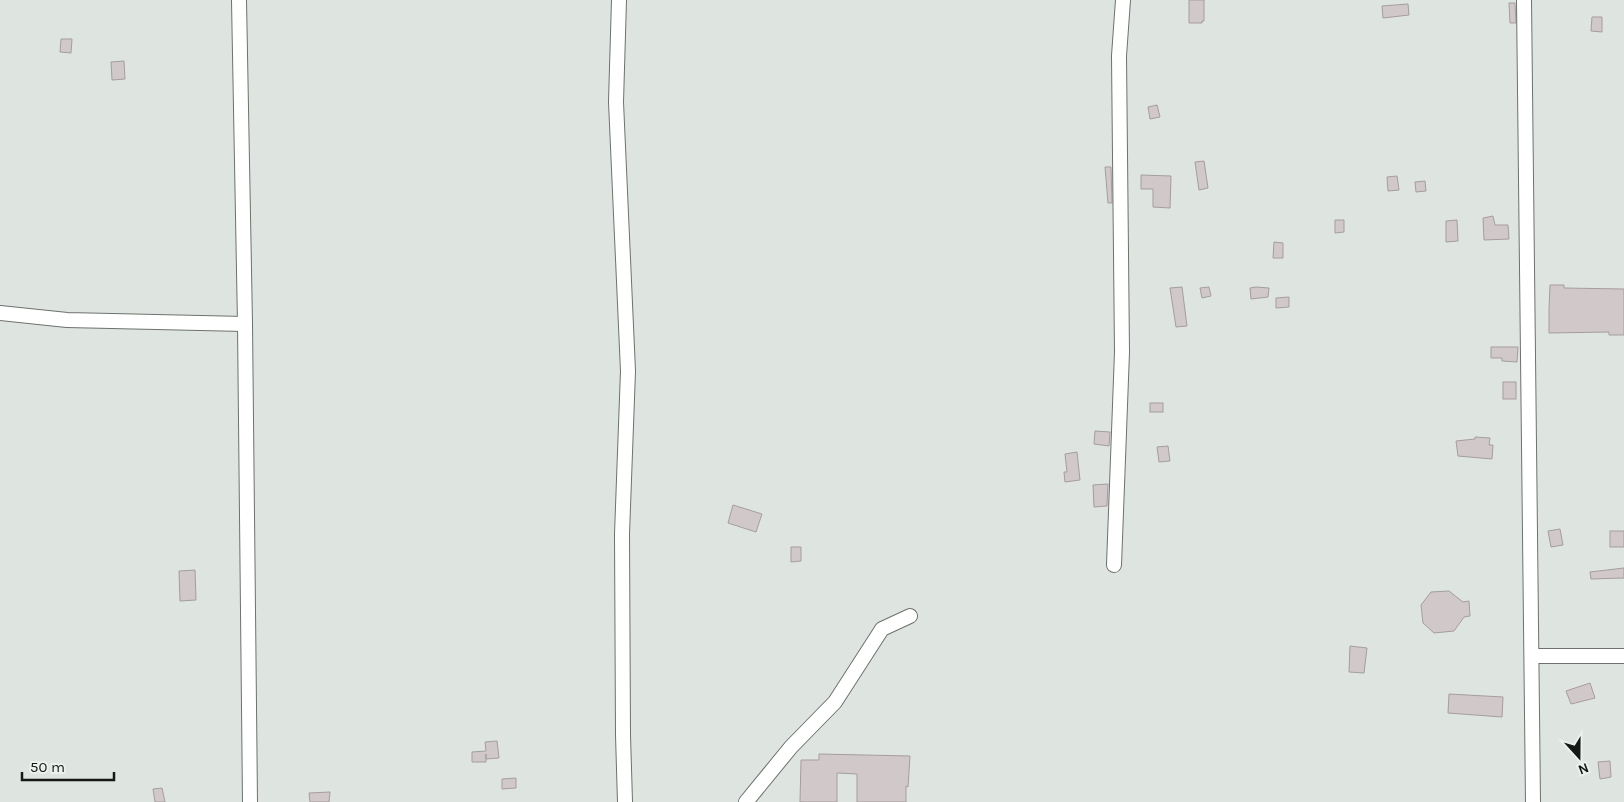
<svg xmlns="http://www.w3.org/2000/svg" width="1624" height="802" viewBox="0 0 1624 802" font-family="Karla,sans-serif">
<style>
.building{fill:#d1c8ca;stroke:#a59d9f}
.lines{fill:none;stroke-linecap:round;stroke-linejoin:round}
.minor-casing{stroke:#6d726d;stroke-width:16}
.minor{stroke:#fff;stroke-width:14}
</style>
<rect width="100%" height="100%" fill="#dee4df"/>
<!-- building -->
<g class="building">
<polygon points="1189,0 1204,0 1204,21 1202,21 1202,23 1189,23"/>
<polygon points="1509,3 1515,3 1516,23 1510,23"/>
<polygon points="1408,4 1409,15 1383,18 1382,6"/>
<polygon points="1592,17 1602,17 1602,32 1591,31"/>
<polygon points="61,39 72,39 71,53 60,52"/>
<polygon points="124,61 125,79 112,80 111,62"/>
<polygon points="1157,105 1160,117 1150,119 1148,107"/>
<polygon points="1204,161 1208,188 1199,190 1195,162"/>
<polygon points="1105,167 1111,167 1112,203 1108,203"/>
<polygon points="1141,175 1171,176 1170,208 1153,207 1153,189 1141,189"/>
<polygon points="1397,176 1399,190 1388,191 1387,177"/>
<polygon points="1425,181 1426,191 1416,192 1415,182"/>
<polygon points="1493,216 1495,225 1508,225 1509,239 1484,240 1483,218"/>
<polygon points="1335,220 1344,220 1344,232 1335,233"/>
<polygon points="1457,220 1458,241 1446,242 1446,221"/>
<polygon points="1274,242 1283,243 1283,258 1273,258"/>
<polygon points="1550,285 1564,285 1564,288 1624,289 1624,335 1609,335 1609,332 1549,333 1549,310"/>
<polygon points="1182,287 1187,326 1176,327 1170,288"/>
<polygon points="1209,287 1211,296 1202,298 1200,288"/>
<polygon points="1256,287 1269,288 1268,297 1251,299 1250,288"/>
<polygon points="1289,297 1289,307 1276,308 1276,298"/>
<polygon points="1491,347 1518,347 1517,362 1502,361 1502,358 1491,358"/>
<rect x="1503" y="382" width="13" height="17"/>
<rect x="1150" y="403" width="13" height="9"/>
<polygon points="1095,431 1110,432 1109,446 1094,444"/>
<polygon points="1475,437 1490,438 1489,445 1493,445 1492,459 1458,456 1456,441 1475,439"/>
<polygon points="1168,446 1170,461 1159,462 1157,447"/>
<polygon points="1077,452 1080,480 1065,482 1064,472 1067,472 1065,454"/>
<polygon points="1108,484 1107,506 1094,507 1093,485"/>
<polygon points="733,505 762,514 756,532 728,523"/>
<polygon points="1560,529 1563,545 1551,547 1548,531"/>
<rect x="1610" y="531" width="14" height="16"/>
<polygon points="791,547 801,547 801,561 791,562"/>
<polygon points="1624,568 1624,578 1591,579 1590,572"/>
<polygon points="195,570 196,600 180,601 179,571"/>
<polygon points="1449,591 1463,602 1469,601 1470,616 1464,617 1454,631 1434,633 1423,623 1421,605 1431,592"/>
<polygon points="1350,646 1367,648 1364,673 1349,672"/>
<polygon points="1590,683 1595,698 1571,704 1566,691"/>
<polygon points="1449,694 1503,697 1502,717 1448,713"/>
<polygon points="497,741 499,758 486,759 486,754 486,762 472,762 472,752 486,751 485,742"/>
<polygon points="819,754 910,756 908,787 906,786 906,802 857,802 857,774 837,773 837,802 800,802 801,760 819,760"/>
<polygon points="1610,761 1611,777 1600,779 1598,762"/>
<polygon points="516,778 516,788 502,789 502,779"/>
<polygon points="162,788 165,802 155,802 153,789"/>
<polygon points="330,792 329,802 310,802 309,793"/>
</g>
<g class="lines">
<!-- minor casing -->
<g class="minor-casing">
<g id="minor">
<polyline points="239,0 245,324 250,802"/>
<polyline points="619,0 616,102 628,371 622,534 623,735 625,802"/>
<polyline points="1524,0 1533,802"/>
<polyline points="0,313 67,320 245,324"/>
<polyline points="1114,565 1122,352 1119,56 1123,0"/>
<polyline points="1533,656 1624,656"/>
<polyline points="746,802 791,747 835,702 882,629 910,616"/>
</g>
</g>
<!-- minor -->
<use href="#minor" class="minor"/>
</g>
<!-- north arrow -->
<g transform="translate(1579 757) rotate(159)" stroke="#ebf1ec" stroke-width="4" paint-order="stroke">
<path d="M0-4L9 19L0 12L-9 19Z" fill="#161816"/>
<text y="-8" font-size="14" font-weight="bold" text-anchor="middle" fill="#161816">N</text>
</g>
<!-- scale -->
<path d="M22 772v8h92v-8" fill="none" stroke="#161816" stroke-width="2.5"/>
<text x="30" y="772" font-size="15" fill="#161816" stroke="#ebf1ec" stroke-width="4" paint-order="stroke">50 m</text>
</svg>
